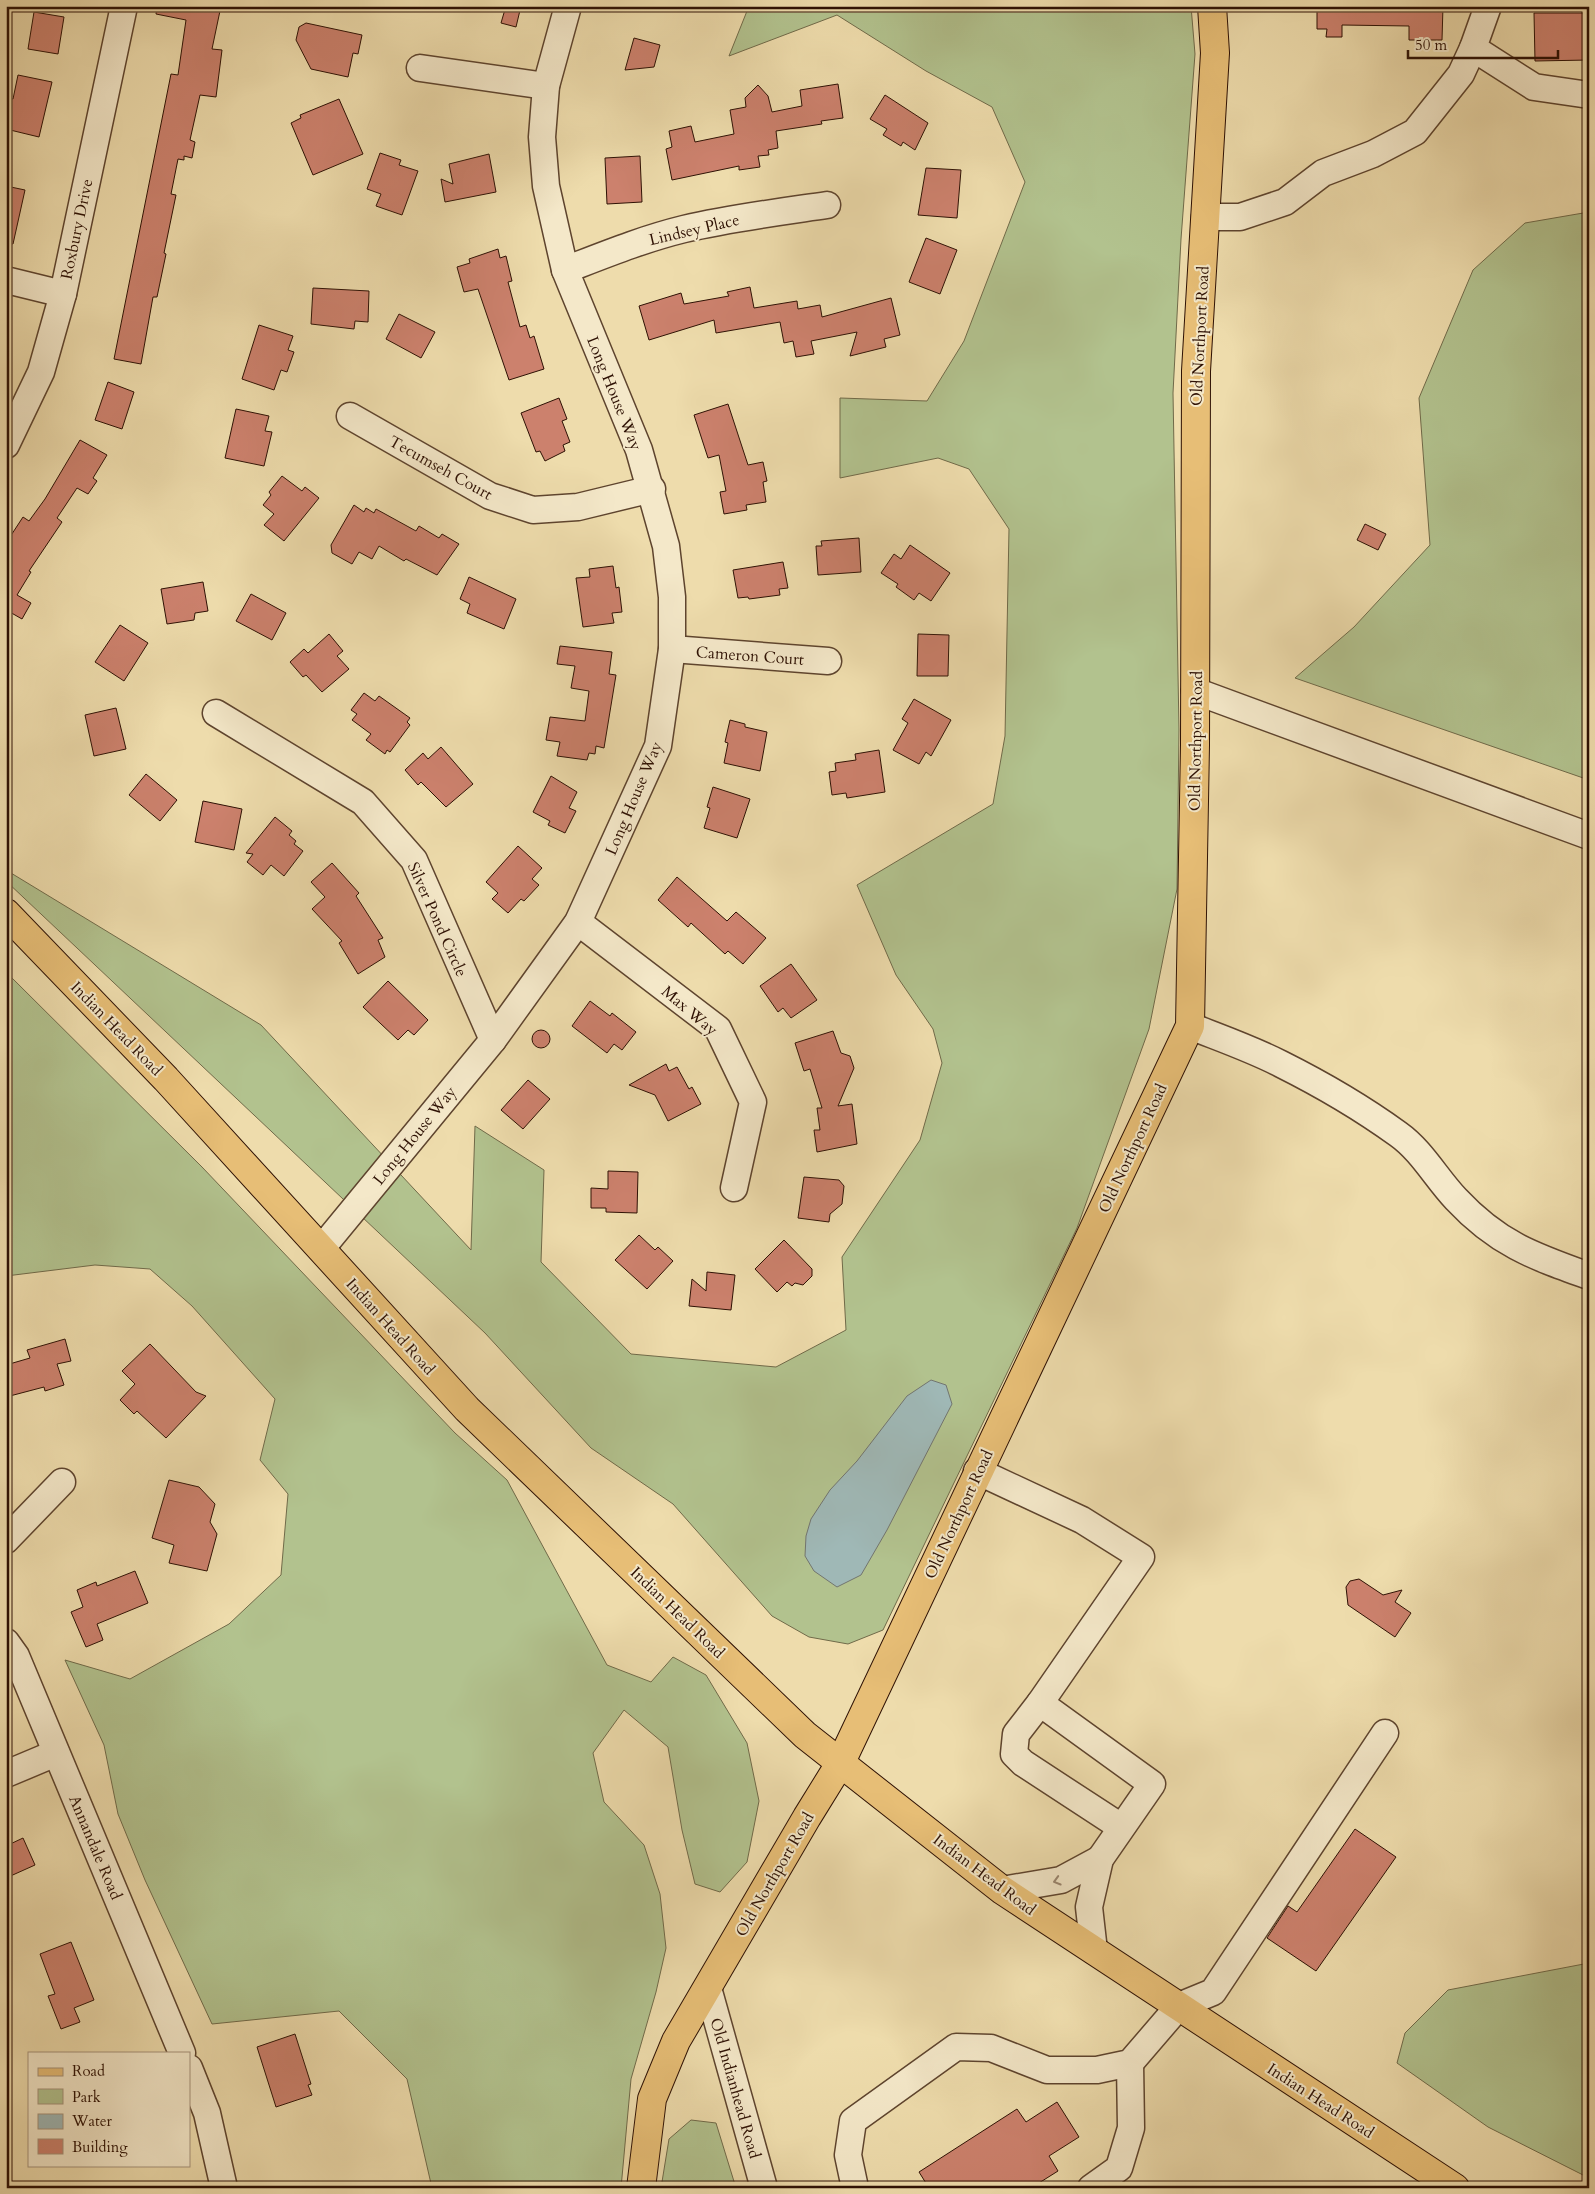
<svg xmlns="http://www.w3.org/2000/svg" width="1595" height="2194" viewBox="0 0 1595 2194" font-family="Cardo,serif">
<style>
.green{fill:#b2c28e;stroke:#706a49}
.water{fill:#9fb8b6;stroke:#72756f}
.building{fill:#cc816d;stroke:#2e1104}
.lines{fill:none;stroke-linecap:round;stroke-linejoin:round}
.minor-casing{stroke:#5e442e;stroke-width:29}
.major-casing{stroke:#2e1104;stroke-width:30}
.minor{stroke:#f4e8c9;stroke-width:26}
.major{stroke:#e7be76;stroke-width:28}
.oneway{stroke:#9b8770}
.labels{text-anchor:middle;stroke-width:4;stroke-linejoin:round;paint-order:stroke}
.street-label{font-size:16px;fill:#2e1104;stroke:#f4e8c9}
</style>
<rect width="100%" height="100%" fill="#eedcac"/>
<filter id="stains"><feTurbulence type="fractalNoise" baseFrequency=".004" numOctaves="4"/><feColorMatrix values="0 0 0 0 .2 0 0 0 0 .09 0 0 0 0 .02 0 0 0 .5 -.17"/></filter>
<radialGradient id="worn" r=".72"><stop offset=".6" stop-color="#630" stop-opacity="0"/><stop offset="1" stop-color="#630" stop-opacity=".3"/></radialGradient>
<!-- green -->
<g class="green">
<polygon points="749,6 1191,6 1195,54 1181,239 1173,393 1179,730 1177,889 1149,1029 1077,1228 883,1630 848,1644 809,1637 772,1616 673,1504 591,1448 485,1333 6,881 6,870 261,1025 471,1250 475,1126 544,1170 541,1262 631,1354 776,1367 846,1330 842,1257 920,1140 942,1063 933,1029 896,975 857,885 993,804 1005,736 1009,529 969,469 938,458 840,478 840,398 927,401 964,341 1025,182 992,107 926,71 837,15 729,56"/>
<polygon points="1589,212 1589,780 1295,678 1354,627 1430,545 1419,398 1473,270 1525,223"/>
<polygon points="6,972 202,1167 455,1433 507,1480 607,1665 651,1682 673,1657 706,1675 747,1743 759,1801 747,1862 720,1892 695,1884 682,1830 668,1747 624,1710 593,1753 604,1802 644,1845 660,1894 666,1948 656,1992 631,2079 621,2188 432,2188 407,2079 339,2011 212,2024 145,1880 118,1814 104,1745 65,1660 130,1679 229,1624 281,1575 288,1494 260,1460 275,1399 192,1306 150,1269 95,1265 6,1276"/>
<polygon points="1589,1963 1589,2178 1488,2127 1397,2063 1405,2033 1448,1990"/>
<polygon points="691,2120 716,2123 736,2188 661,2188 669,2139"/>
</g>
<!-- water -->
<polygon class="water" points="931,1380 946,1385 952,1404 887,1530 861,1575 837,1587 814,1571 805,1556 806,1536 811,1519 830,1490 857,1461 907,1396"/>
<!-- building -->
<g class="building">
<polygon points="157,6 221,6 212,49 222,50 216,97 200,95 190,140 195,142 192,158 184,156 184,160 178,159 171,194 176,195 164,253 166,254 157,297 153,297 141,364 114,359 171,74 178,75 186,20 156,14"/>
<polygon points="506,6 521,6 516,27 501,23"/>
<polygon points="1317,6 1443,6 1442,40 1409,40 1409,26 1342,25 1342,37 1326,37 1327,29 1317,29"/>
<polygon points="34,12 64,17 58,54 28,49"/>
<polygon points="1534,13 1589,13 1589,60 1535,61"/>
<polygon points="306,23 362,35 358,54 353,53 348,77 311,69 296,40 299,27"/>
<polygon points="634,38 660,45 654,67 625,70"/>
<polygon points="18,75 52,82 39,137 6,129 6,98 13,99"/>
<polygon points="838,84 843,118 821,121 822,124 776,131 778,148 768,150 769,155 758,156 760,167 739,170 739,166 672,180 666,149 672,147 669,131 691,126 695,142 734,134 730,110 746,107 745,98 758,85 768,96 772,112 802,106 800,90"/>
<polygon points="885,95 928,123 915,150 903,142 901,146 883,135 887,129 870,119"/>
<polygon points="339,99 363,154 313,175 291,123 301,118 300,115"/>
<polygon points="380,153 401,160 399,165 418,171 402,215 376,206 381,194 367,189"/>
<polygon points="489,154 496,192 445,202 441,179 453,184 449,164"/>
<polygon points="640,156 642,202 607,204 605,158"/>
<polygon points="926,168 961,170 957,218 918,215"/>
<polygon points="6,186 25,190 13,244 6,243"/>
<polygon points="926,238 957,250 940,294 909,282"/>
<polygon points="498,249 500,258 506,256 512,281 508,282 520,327 526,325 530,338 534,336 544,369 509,380 478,289 464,292 457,267 470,263 469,259"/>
<polygon points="750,287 754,308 797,301 798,309 820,305 822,317 891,298 900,335 884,339 886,347 850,356 857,332 811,341 814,354 796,357 793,341 784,343 780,322 716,333 714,320 649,340 639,306 681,293 684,304 729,296 727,292"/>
<polygon points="313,288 369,291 368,322 355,321 354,329 311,324"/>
<polygon points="399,314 435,332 421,358 386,339"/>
<polygon points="259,325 293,336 288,350 294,352 287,372 281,370 274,390 242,379"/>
<polygon points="108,382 134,392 122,429 95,420"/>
<polygon points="559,398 567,419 562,421 570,442 563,445 565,451 545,461 540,451 536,452 521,413"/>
<polygon points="728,404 748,465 763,462 767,481 763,482 766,502 746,505 747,510 724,514 720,492 726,491 719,455 708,458 694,415"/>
<polygon points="236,409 269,416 265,431 272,432 264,466 225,458"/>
<polygon points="80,440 107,455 93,478 97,481 88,494 77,488 57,518 62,522 29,571 31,572 17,595 31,603 22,619 8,611 6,614 6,543 23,517 29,521 45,499"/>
<polygon points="282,476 302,491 305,487 319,498 284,541 264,525 274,514 263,505 271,495 269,492"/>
<polygon points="354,505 364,512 366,508 374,513 376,509 416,531 419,526 439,538 442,534 459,544 437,575 406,559 404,561 379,546 372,559 359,552 352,564 332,553 331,545"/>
<polygon points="1365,524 1386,534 1378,550 1357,540"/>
<polygon points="859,538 861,572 818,575 816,546 822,546 821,541"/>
<polygon points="910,545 950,573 931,601 919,593 914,600 896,587 898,584 881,573 894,554 901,559"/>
<polygon points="783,562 788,588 779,589 780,595 749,599 748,597 738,598 733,570"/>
<polygon points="613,566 616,588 619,587 622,612 612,613 614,623 583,627 576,578 590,577 589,569"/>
<polygon points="469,577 516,599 504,629 467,613 470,604 460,599"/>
<polygon points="203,582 208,611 195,613 194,620 167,624 161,589"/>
<polygon points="251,594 286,613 272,640 236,621"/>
<polygon points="120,625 148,643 124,681 95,662"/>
<polygon points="329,634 343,651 337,656 349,669 322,692 306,675 303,677 290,662 304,649 308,653"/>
<polygon points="918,634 949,635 948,676 917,676"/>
<polygon points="560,646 612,652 609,674 616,675 604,748 596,746 595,754 589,753 587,760 557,756 560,742 546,740 550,717 585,721 589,691 571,688 575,666 557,664"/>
<polygon points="364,693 375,701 379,696 410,718 407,722 410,725 390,752 387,750 385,754 366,740 371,734 352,720 357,714 351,710"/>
<polygon points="914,699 951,720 931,756 926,752 919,764 893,750 908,723 902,719"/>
<polygon points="116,708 126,749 94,756 85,715"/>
<polygon points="730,720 745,724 745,727 767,732 760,771 724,763 728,743 725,742"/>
<polygon points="441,747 473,784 446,807 421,782 418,785 405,770 423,753 428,759"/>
<polygon points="879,750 885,792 847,798 846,793 832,795 829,772 836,771 835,763 856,760 855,754"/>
<polygon points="146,774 177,800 160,821 129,795"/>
<polygon points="551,776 577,792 569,808 576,811 565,833 548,825 550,821 533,812"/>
<polygon points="713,787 750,799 737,838 704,828 710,808 707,807"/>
<polygon points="203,801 242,809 234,850 195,842"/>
<polygon points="275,817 292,831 289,835 296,841 294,844 303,851 284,876 271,865 263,875 247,862 253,854 246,853"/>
<polygon points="518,846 542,868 532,879 539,885 524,901 521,899 508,913 492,899 498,893 486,882"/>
<polygon points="332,863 359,893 356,896 383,938 378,940 385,957 358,974 339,943 342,941 312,909 325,897 311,882"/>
<polygon points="677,877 727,921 736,912 766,938 743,964 728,951 725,954 691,923 688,927 658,900"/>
<polygon points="791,964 817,1000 791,1018 783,1008 778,1012 760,986"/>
<polygon points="388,981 428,1020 414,1035 408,1030 398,1040 363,1007"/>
<polygon points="590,1001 610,1016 612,1013 636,1032 622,1050 614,1044 607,1053 572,1026"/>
<circle cx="541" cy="1039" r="9"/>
<polygon points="833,1031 841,1053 850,1056 854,1068 838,1106 852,1104 857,1144 817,1152 814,1130 820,1130 817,1108 822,1108 810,1069 804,1071 795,1043"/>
<polygon points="666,1064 669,1071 677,1067 689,1089 692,1087 701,1104 668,1121 655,1095 629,1085"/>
<polygon points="528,1080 550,1099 523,1129 501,1110"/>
<polygon points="608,1171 638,1172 637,1213 606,1212 606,1208 591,1208 591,1188 608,1189"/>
<polygon points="804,1177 839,1180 844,1186 842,1204 830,1214 829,1222 798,1218"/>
<polygon points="639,1235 655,1250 658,1247 673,1261 647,1289 615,1260"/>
<polygon points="784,1240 812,1269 812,1276 803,1285 795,1283 792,1286 787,1282 777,1292 755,1269"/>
<polygon points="707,1272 735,1275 731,1310 689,1306 692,1279 706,1291"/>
<polygon points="65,1339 71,1361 57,1364 64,1385 45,1391 44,1387 6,1397 6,1365 30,1358 27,1350"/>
<polygon points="150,1344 196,1392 206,1396 166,1438 137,1411 134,1414 120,1400 135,1384 122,1371"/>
<polygon points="169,1480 199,1487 215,1504 210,1522 217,1534 207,1571 169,1563 174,1545 152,1538"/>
<polygon points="135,1571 148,1603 97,1624 103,1640 86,1647 71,1612 83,1607 77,1590 96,1582 97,1586"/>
<polygon points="1359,1579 1383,1595 1402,1590 1395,1602 1411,1613 1395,1637 1348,1605 1346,1587 1350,1581"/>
<polygon points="1355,1829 1396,1857 1316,1971 1267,1938 1288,1906 1297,1912"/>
<polygon points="23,1838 35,1865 6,1878 6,1846"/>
<polygon points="71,1942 94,2000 74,2008 80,2022 61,2029 48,1996 55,1994 40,1954"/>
<polygon points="295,2034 311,2084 308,2085 312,2095 276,2107 257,2047"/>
<polygon points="1057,2102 1079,2137 1049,2156 1058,2171 1031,2188 929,2188 919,2172 1017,2109 1026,2122"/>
</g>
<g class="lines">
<!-- minor casing -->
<g class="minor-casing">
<g id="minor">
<polyline points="1488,6 1473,48 1534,87 1589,95"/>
<polyline points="420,68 546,86"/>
<polyline points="1205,217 1240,217 1285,202 1323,173 1373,154 1415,132 1461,74 1473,48"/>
<path d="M565 270C604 255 643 239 684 229 731 218 779 212 827 205"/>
<polyline points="6,280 63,294"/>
<polyline points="350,416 490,496 533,510 578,507 652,489"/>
<polyline points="6,445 41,372 63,294 124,6"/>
<polyline points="672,649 828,661"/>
<polyline points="1195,691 1589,836"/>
<polyline points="216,713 363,802 414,860 493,1040"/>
<polyline points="578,922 718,1029 753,1102 734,1188"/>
<path d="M1190 1026C1220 1038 1252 1049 1281 1064 1321 1084 1362 1108 1398 1134 1422 1151 1436 1178 1456 1199 1498 1244 1533 1256 1589 1276"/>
<polyline points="321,1249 493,1040 578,922 658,746 672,649 672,597 666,546 639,450 565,270 546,186 542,137 546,86 568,6"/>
<polyline points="977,1471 1082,1520 1141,1557 1040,1703 1152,1784 1100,1859 1089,1907 1094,1951"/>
<polyline points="6,1540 62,1482"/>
<polyline points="6,1642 16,1656 182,2053"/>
<polyline points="1040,1703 1016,1734 1014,1754 1023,1763 1121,1827"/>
<polyline points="6,1774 56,1753"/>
<polyline points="1002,1890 1061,1880 1100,1859"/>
<polyline points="708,1988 764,2188"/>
<polyline points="189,2068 207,2113 224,2188"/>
<polyline points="855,2188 848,2155 853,2121 956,2047 991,2048 1047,2070 1097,2070 1130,2063 1179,2006 1213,1992 1385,1733"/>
<polyline points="1091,2188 1119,2168 1131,2128 1130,2063"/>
</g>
</g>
<!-- major casing -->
<g class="major-casing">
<g id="major">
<polyline points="6,913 166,1079 467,1409 805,1735 1002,1890 1455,2188"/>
<polyline points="641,2188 652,2099 676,2041 807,1817 841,1762 1190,1026 1195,745 1196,371 1215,53 1212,6"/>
</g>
</g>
<!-- minor -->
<use href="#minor" class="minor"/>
<!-- major -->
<use href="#major" class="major"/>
</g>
<!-- one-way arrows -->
<defs><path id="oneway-chevron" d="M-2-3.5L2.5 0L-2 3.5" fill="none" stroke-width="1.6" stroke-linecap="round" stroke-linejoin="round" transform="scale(1.25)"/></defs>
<use class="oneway" href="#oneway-chevron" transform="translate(1057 1881) rotate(164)"/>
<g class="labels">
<!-- street labels -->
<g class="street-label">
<text transform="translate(76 229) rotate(-78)" y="6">Roxbury Drive</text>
<text transform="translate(694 229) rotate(-13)" y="6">Lindsey Place</text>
<text transform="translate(1199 336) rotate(-87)" y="6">Old Northport Road</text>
<text transform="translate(615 393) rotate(68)" y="6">Long House Way</text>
<text transform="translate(441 467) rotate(29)" y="6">Tecumseh Court</text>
<text transform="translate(750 655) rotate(4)" y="6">Cameron Court</text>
<text transform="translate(1195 741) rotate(-89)" y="6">Old Northport Road</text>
<text transform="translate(633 798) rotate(-67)" y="6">Long House Way</text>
<text transform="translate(438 919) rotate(66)" y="6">Silver Pond Circle</text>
<text transform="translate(690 1010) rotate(40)" y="6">Max Way</text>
<text transform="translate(117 1028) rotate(46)" y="6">Indian Head Road</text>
<text transform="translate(414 1135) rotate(-51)" y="6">Long House Way</text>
<text transform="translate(1132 1148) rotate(-65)" y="6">Old Northport Road</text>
<text transform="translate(391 1326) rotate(48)" y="6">Indian Head Road</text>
<text transform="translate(958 1514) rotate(-65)" y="6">Old Northport Road</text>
<text transform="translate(678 1612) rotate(44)" y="6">Indian Head Road</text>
<text transform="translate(96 1847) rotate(67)" y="6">Annandale Road</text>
<text transform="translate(774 1874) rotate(-60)" y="6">Old Northport Road</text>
<text transform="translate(985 1874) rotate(37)" y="6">Indian Head Road</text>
<text transform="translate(736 2088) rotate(74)" y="6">Old Indianhead Road</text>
<text transform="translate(1321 2100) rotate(33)" y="6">Indian Head Road</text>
</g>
</g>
<!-- margin -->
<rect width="1595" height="2194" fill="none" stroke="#eedcac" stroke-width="25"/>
<rect x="8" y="8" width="1580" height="2179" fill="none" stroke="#2e1104" stroke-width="2.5"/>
<rect x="12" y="12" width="1570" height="2169" fill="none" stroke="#2e1104"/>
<!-- legend -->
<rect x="28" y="2052" width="162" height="115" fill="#f4e8c9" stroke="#a5927a"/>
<rect x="38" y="2068" width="25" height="8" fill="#e7be76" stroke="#a5927a"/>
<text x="72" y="2076" font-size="15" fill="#2e1104">Road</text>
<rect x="38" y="2089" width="25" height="15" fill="#b2c28e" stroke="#a5927a"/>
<text x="72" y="2102" font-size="15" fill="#2e1104">Park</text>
<rect x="38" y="2114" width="25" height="15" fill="#9fb8b6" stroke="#a5927a"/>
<text x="72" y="2126" font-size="15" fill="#2e1104">Water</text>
<rect x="38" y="2139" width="25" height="15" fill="#cc816d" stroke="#a5927a"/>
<text x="72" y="2152" font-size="15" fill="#2e1104">Building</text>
<!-- scale -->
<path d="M1408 50v8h150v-8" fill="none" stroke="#2e1104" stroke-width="2.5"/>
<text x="1415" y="50" font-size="15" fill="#2e1104" stroke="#f4e8c9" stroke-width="4" paint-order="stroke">50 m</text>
<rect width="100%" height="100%" filter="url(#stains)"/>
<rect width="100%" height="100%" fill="url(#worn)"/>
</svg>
